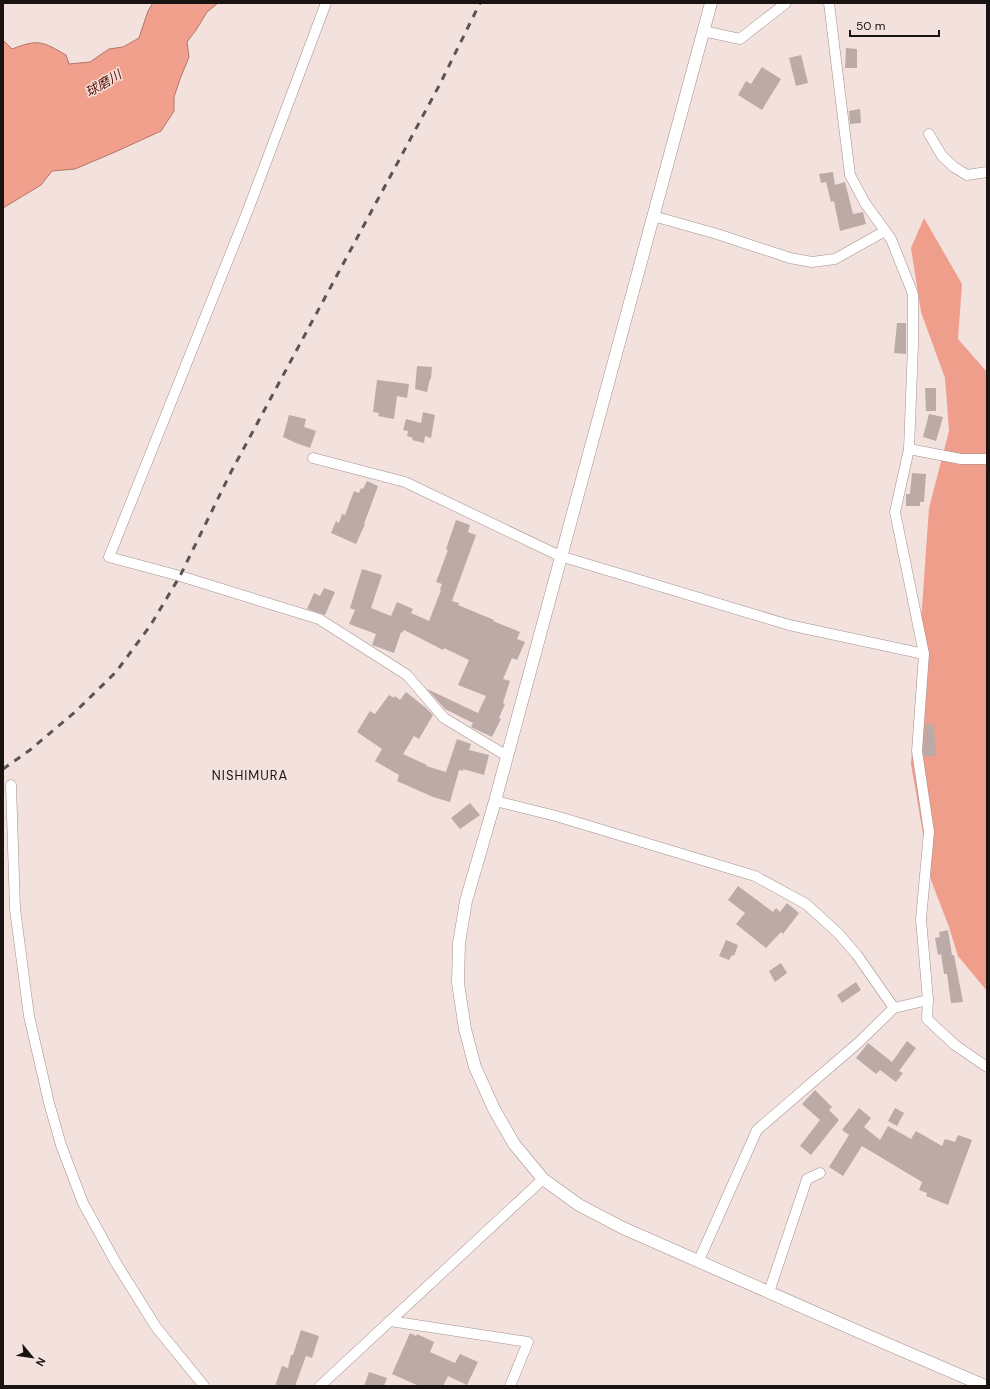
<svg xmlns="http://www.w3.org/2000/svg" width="990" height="1389" viewBox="0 0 990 1389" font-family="'DM Sans','Noto Sans JP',sans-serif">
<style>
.forest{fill:#ef9e8c}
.water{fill:#f2a08e;stroke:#b17668}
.building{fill:#bcaaa6}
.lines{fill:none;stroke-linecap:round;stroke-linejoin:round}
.minor-casing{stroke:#a2918d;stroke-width:11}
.tertiary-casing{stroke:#a2918d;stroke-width:13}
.minor{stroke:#fff;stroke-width:10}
.tertiary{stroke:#fff;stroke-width:12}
.rail{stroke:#5d5451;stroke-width:3;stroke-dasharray:7 7;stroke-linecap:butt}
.labels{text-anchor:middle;stroke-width:3;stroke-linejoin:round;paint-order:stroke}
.water-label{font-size:13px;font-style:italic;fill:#591105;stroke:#f3e1dd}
.neighbourhood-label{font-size:13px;letter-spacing:1px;fill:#191311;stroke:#f3e1dd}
</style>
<rect width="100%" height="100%" fill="#f3e1dd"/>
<!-- forest -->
<polygon class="forest" points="924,218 962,284 958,339 987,372 987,991 958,956 949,927 931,880 911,764 929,508 949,431 945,378 921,312 911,248"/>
<!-- water -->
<path class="water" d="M153 3H218L207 12 196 30 187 42 189 57 180 79 174 97V111L161 131 115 152 75 169 52 171 41 185 3 208V40L12 49C38 39 42 41 66 55L69 64 90 62 109 49 123 47 139 38 148 11Z"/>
<!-- building -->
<g class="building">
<polygon points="846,48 857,49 857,68 845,68"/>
<polygon points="801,55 808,83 796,86 789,58"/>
<polygon points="762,67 781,79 762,110 738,95 746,81 751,84"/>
<polygon points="860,109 861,123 850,124 849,111"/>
<polygon points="833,172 835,185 845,182 853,214 863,212 866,224 840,231 834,201 831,202 826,182 821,183 819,174"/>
<polygon points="897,323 906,323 906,354 894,353"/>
<polygon points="417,366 432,367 431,379 430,379 427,392 415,389"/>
<polygon points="377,380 409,384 407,398 397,396 394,419 378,416 379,413 373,412"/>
<polygon points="925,388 936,388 936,411 926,411"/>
<polygon points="423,412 435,415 431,438 425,436 424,443 412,440 413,438 407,436 408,431 403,430 406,419 421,423"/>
<polygon points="929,414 943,417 936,441 923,437"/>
<polygon points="289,415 306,419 304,427 316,431 310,448 296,443 283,437"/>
<polygon points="912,473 926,474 924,502 920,502 920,506 906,506 906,494 910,494"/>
<polygon points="367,481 378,486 364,524 365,524 356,544 331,533 336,521 339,523 342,514 345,515 354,491 359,493 361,488 363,489"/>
<polygon points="456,520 470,525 468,532 476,535 452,601 459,603 458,605 494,620 493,621 520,632 517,639 525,642 517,660 512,658 503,679 510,681 503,703 505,704 499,718 501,719 492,737 471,727 473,723 445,709 427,689 478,713 486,696 458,685 469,660 444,648 443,650 404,630 402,633 401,632 394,653 372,645 376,634 349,624 355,610 350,608 362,569 382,575 371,608 391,616 397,602 413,609 411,613 429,621 441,590 440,589 442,584 436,582 448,550 446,549"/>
<polygon points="324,588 335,592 325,615 307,609 314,593 320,596"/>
<polygon points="406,692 426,708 433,715 419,739 414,736 403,754 427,765 426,766 446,772 457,739 471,744 469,750 489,755 484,775 463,769 463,771 459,770 450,802 433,797 397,781 399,775 375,761 382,749 357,732 370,711 375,714 389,695 394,698 395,696 400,700"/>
<polygon points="934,724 936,756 924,756 924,751 925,725"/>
<polygon points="470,803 480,815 460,829 451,818"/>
<polygon points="738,886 773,912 776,908 780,912 787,903 799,913 783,934 781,932 766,948 736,924 745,913 728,900"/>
<polygon points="948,930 952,955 954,955 963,1002 951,1003 947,974 944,974 941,954 938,955 935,938 940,937 939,932"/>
<polygon points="726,940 738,945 734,956 732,955 729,960 719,956"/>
<polygon points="781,963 787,973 775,982 769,971"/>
<polygon points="856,982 861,990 842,1003 837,995"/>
<polygon points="907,1041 916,1048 899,1071 903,1073 896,1082 880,1070 876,1074 856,1058 868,1043 892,1062"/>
<polygon points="815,1090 832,1107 829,1110 839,1120 811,1155 800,1146 820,1120 802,1104"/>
<polygon points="859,1108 871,1118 864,1127 880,1140 888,1126 911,1139 916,1131 942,1146 945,1139 955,1142 958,1135 972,1140 948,1205 926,1196 927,1193 919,1190 922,1182 862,1146 843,1176 829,1167 849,1135 842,1130"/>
<polygon points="895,1108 904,1113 897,1126 888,1121"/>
<polygon points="301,1330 319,1336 312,1358 306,1356 295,1386 275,1386 282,1366 288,1368 291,1355 293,1355"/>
<polygon points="410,1333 416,1336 417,1334 434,1342 430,1352 455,1363 460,1354 478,1362 467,1385 448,1376 443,1386 419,1386 392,1374"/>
<polygon points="369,1372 387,1378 384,1386 364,1386"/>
</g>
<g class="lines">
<!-- minor casing -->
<g class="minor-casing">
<g id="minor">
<polyline points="326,3 248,210 109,557 180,576 319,619 407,675 444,718 507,756"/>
<polyline points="829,3 850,175 865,203 891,239 913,294 913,345 909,449 895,512 924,654 917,751 929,832 921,919 928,1000 927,1019 955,1045 987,1067"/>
<polyline points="703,31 740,39 786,3"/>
<polyline points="929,134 942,156 954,167 967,175 987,172"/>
<polyline points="653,216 717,234 790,258 812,262 835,259 885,231"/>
<polyline points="909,449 961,459 987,459"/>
<polyline points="313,458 405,482 560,556 789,625 924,654"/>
<polyline points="11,785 15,909 29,1016 49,1103 61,1145 83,1203 116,1263 156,1327 204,1386"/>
<polyline points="495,801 556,816 755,876 806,904 838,933 857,955 894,1008"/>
<polyline points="699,1260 757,1130 858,1043 894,1008 928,1000"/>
<polyline points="769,1292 807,1179 820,1173"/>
<polyline points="390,1321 528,1342 510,1386"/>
<polyline points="320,1386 543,1179"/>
</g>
</g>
<!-- tertiary casing -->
<g class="tertiary-casing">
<polyline id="tertiary" points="711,3 495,801 466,901 459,943 458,983 465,1029 475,1067 494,1109 514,1144 543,1179 579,1205 623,1228 857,1331 985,1386"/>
</g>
<!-- minor -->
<use href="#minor" class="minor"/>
<!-- tertiary -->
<use href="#tertiary" class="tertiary"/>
<!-- rail -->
<polyline class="rail" points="3,769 30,750 75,712 116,672 150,626 180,576 231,472 440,84 480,3"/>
</g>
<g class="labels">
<!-- water labels -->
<g class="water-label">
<text transform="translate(103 83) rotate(-31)" y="5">球磨川</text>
</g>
<!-- neighbourhood labels -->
<g class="neighbourhood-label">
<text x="250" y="780">NISHIMURA</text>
</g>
</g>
<!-- border -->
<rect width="990" height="1389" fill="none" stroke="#191311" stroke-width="8"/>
<!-- north arrow -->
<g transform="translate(32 1357) rotate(119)" stroke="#f3e1dd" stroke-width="3" paint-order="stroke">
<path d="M0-3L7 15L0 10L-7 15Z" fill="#191311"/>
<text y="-6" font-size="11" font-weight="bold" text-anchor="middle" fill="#191311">N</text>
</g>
<!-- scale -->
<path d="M850 30v6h89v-6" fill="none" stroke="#191311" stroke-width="2"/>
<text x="856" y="30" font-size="12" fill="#191311" stroke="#f3e1dd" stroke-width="3" paint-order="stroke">50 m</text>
</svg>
